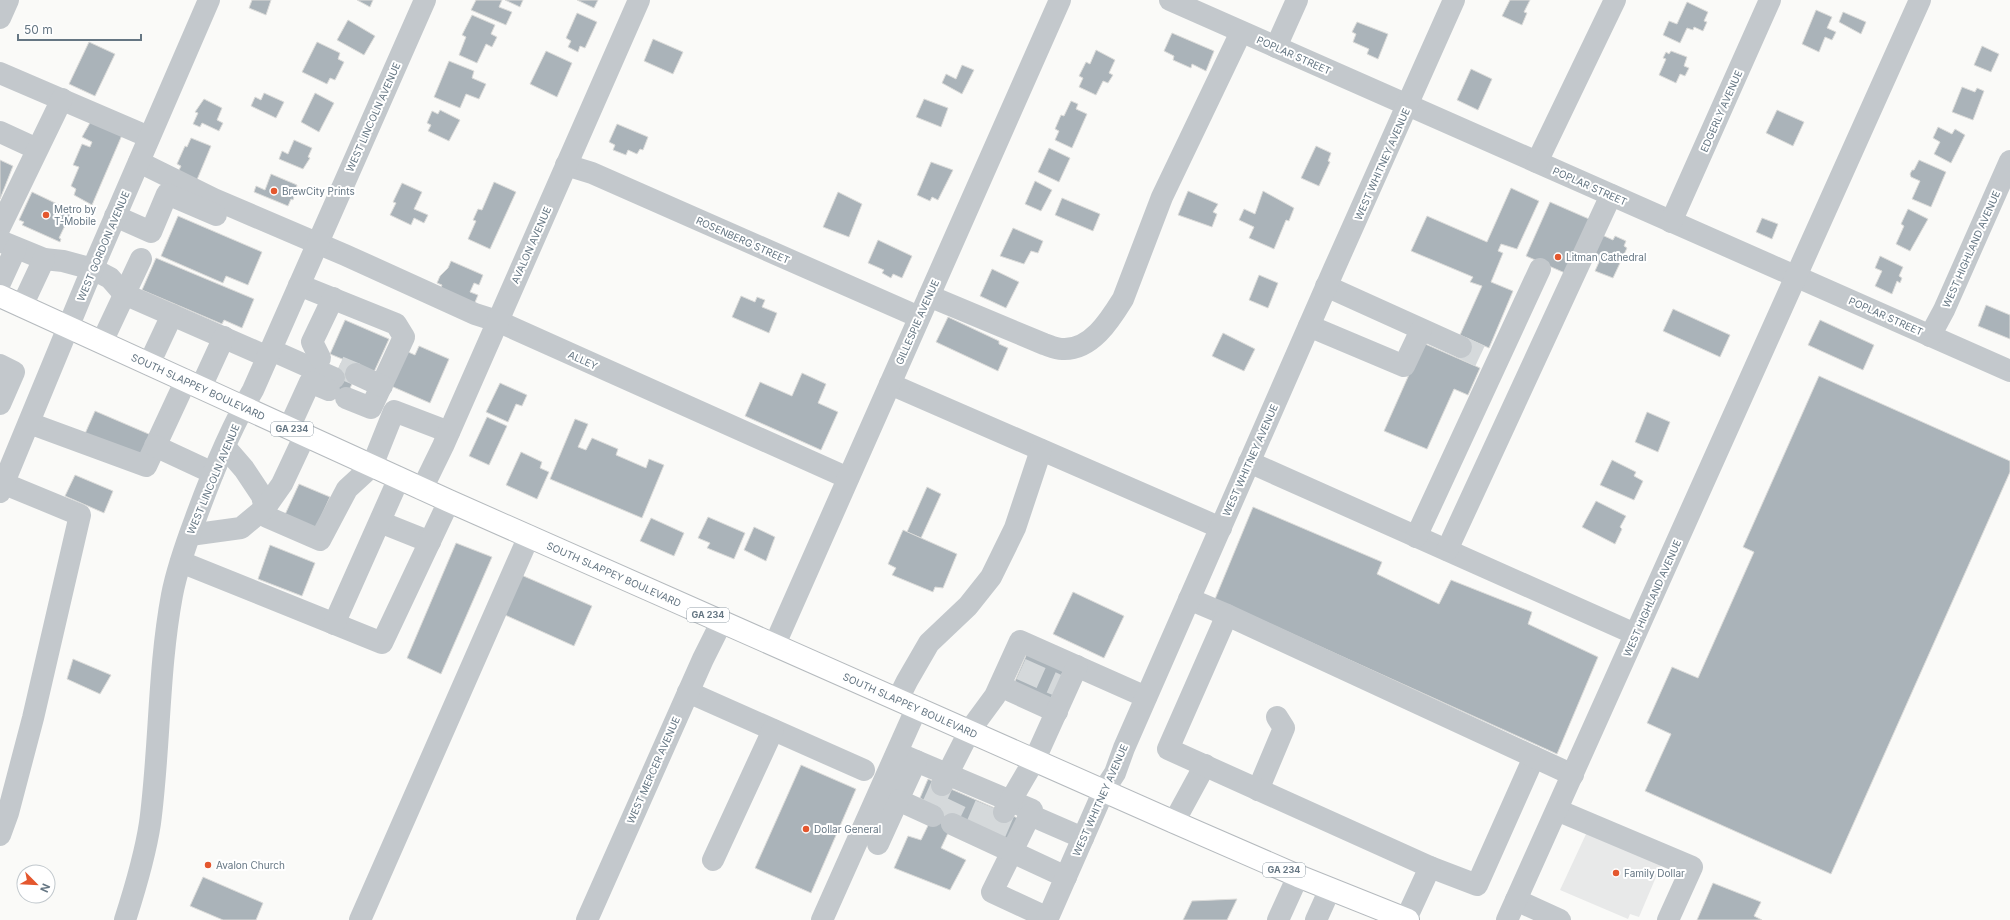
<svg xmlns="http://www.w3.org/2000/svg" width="2010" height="920" viewBox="0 0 2010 920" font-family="Inter,sans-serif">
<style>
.built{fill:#e8e9e9}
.building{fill:#aab3b9;stroke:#dcdcda}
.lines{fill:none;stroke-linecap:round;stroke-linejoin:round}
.minor-tunnel{stroke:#d5d9db;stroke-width:22;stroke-dasharray:22 11;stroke-linecap:butt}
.major-casing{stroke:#b5babe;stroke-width:24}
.minor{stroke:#c3c8cc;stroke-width:22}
.major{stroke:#fff;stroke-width:22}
.poi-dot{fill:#e4572e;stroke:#fff;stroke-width:1.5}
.labels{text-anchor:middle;stroke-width:4;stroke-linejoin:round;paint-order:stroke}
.shield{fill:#fff;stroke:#939fa8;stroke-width:1}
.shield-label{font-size:9px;font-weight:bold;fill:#657683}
.street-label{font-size:10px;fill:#657683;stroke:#fff}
.poi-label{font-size:10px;fill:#657683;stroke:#fff;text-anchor:start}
</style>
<rect width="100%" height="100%" fill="#fafaf8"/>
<!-- built -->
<polygon class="built" points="1587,832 1662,863 1639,917 1630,914 1628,919 1560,890"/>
<!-- building -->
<g class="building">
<polygon points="252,0 271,0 266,15 249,8"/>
<polygon points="357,0 373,0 370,7"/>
<polygon points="476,0 502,0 499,7 512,12 506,25 471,10"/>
<polygon points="505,0 523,0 520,7"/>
<polygon points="577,0 598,0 594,8"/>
<polygon points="1510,0 1530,0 1524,12 1527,13 1522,25 1502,16"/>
<polygon points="1687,2 1708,12 1704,21 1707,22 1703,31 1694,27 1693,30 1687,28 1680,43 1663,35 1669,21 1677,24"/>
<polygon points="1816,10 1832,17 1827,28 1836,32 1832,40 1825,37 1819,52 1802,44"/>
<polygon points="1843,12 1866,22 1861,34 1839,22"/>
<polygon points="577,13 597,22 585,48 580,46 578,52 568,47 571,41 566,38"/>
<polygon points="472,15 495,25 491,34 497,37 492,47 486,44 477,63 459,55 466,37 462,35"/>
<polygon points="348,20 375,36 364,55 337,40"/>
<polygon points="1357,22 1388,34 1378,59 1367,54 1369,49 1353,42 1356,34 1352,32"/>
<polygon points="1172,33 1214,51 1206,71 1192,64 1191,68 1173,60 1174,56 1164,51"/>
<polygon points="653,39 683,52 673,74 644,61"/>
<polygon points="89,42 115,54 95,96 69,84"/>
<polygon points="317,42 340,53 338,59 344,62 335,80 330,78 327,84 302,72"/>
<polygon points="1982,46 1999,54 1991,72 1974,65"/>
<polygon points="1096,50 1115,60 1109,73 1113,75 1108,83 1103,81 1096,95 1079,87 1083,78 1079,76 1086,62 1090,64"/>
<polygon points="546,51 572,63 557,97 530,84"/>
<polygon points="1671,51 1687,57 1684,66 1689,68 1685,76 1680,74 1676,83 1659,75 1666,59 1663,58 1666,52 1669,54"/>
<polygon points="449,61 474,71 472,78 486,84 479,99 466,94 460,108 434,97"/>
<polygon points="962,65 974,70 962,94 942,83 946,74 956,79"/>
<polygon points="1471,69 1492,79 1478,110 1457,100"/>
<polygon points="1962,87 1975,92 1977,88 1984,91 1973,120 1952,112"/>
<polygon points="264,93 284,102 276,118 251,106 255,97 261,100"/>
<polygon points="315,93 334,103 319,132 301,122"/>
<polygon points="204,99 222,108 217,120 223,123 219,131 202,123 200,127 193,124 198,113 195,112"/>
<polygon points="924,99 948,108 941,127 916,117"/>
<polygon points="1071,101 1078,104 1076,109 1087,114 1072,148 1055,140 1059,131 1055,129 1061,115 1064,116"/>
<polygon points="440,110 460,120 449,141 428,131 431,125 427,123 432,111 438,114"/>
<polygon points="1777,110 1804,122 1793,146 1766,133"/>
<polygon points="91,121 122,135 92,205 74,195 76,189 71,186 79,167 73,165 82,144 90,147 92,142 82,137"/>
<polygon points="617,124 648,137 643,150 640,149 637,154 628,150 626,155 613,150 615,145 609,142"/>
<polygon points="1938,127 1952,134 1955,129 1965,135 1951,163 1934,154 1940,142 1933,138"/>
<polygon points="191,138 211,146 196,182 177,174 181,166 177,164 185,146 187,147"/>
<polygon points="294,140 312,148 308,157 310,158 303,169 279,159 282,151 288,154"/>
<polygon points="1316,146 1331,153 1328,161 1330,162 1319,186 1301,178"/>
<polygon points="1049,148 1070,158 1059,182 1038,172"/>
<polygon points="0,160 13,166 0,199"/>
<polygon points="1919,160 1946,172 1931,207 1912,199 1920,181 1911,177 1910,174 1912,170 1914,170"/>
<polygon points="931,162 953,170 938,200 932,197 930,201 917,195"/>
<polygon points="271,174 297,185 293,200 291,199 288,206 254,192 256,186 265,190"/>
<polygon points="1035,181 1052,190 1041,211 1025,204"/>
<polygon points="494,182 516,192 490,249 468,239 476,221 473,220 478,209 482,210"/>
<polygon points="402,183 422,192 414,209 428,215 424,223 414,218 411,225 390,215 396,203 393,202"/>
<polygon points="1511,188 1539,201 1517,249 1501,244 1498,251 1503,253 1491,282 1513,291 1489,348 1460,335 1482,286 1470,282 1473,277 1411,251 1427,216 1487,242"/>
<polygon points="1188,191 1218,204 1213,212 1217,214 1212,227 1178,215"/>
<polygon points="1263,191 1294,208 1289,221 1286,220 1274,249 1249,238 1254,227 1239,220 1244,209 1255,214"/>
<polygon points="32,192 72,211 59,238 61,239 60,242 22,225 24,222 19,220"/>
<polygon points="838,192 862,204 849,237 823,227"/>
<polygon points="1062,198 1100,214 1093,231 1055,215"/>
<polygon points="1550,202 1589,219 1565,273 1526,256"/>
<polygon points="1908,209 1928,219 1910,251 1896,244 1904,226 1901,224"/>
<polygon points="178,216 262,252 248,285 226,276 223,283 161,256"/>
<polygon points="1762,218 1778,224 1772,239 1756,232"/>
<polygon points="1013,228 1043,241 1038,253 1031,251 1024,264 1000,256"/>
<polygon points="1602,235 1613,240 1615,236 1626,241 1624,246 1627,248 1613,278 1595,271 1599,262 1592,259"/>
<polygon points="878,240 912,256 902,278 893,274 891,278 882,273 884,270 868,263"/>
<polygon points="1880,256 1903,267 1899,276 1902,278 1900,283 1897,281 1892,294 1875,286 1882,271 1875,268"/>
<polygon points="156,258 254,299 242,328 224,320 222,324 142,290"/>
<polygon points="451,261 483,275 479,285 474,283 470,292 478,295 473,307 438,294 442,285 437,283 440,276 448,268"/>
<polygon points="992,269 1019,282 1006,308 980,296"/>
<polygon points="1259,275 1278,283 1268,308 1249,300"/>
<polygon points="741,296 755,302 757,297 765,300 762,307 777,313 769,333 732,317"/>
<polygon points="1986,305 2010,315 2010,339 1978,326"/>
<polygon points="1673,309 1730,335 1720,357 1663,331"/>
<polygon points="948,317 999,341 999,344 1008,348 998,371 936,342"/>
<polygon points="345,320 389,339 374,372 330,354"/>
<polygon points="1820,320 1874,345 1863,370 1808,345"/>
<polygon points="1223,333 1255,349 1244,371 1212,356"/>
<polygon points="1423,343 1480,368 1468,395 1454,389 1427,449 1384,431"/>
<polygon points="419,346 449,359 430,403 391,386 406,351 415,355"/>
<polygon points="341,363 358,370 344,402 327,394"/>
<polygon points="802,373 826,384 818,403 838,412 821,450 745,416 760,382 792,396"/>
<polygon points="1819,376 2010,461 2010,472 1831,874 1645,791 1671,734 1647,723 1672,667 1698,678 1754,552 1743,547"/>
<polygon points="500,383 527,395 522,406 516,404 508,422 486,412"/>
<polygon points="95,411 151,435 141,461 84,436"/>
<polygon points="1647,412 1670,422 1658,452 1635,442"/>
<polygon points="487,417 507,426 489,465 469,456"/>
<polygon points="575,419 588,424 578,447 586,450 592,438 618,449 616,455 646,468 649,459 664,465 642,518 550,479"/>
<polygon points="521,452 542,462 540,468 549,472 537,499 506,485"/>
<polygon points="1612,460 1636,472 1634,476 1643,481 1634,500 1600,485"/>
<polygon points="75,475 113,491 104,513 65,496"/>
<polygon points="299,484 330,497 314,532 283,519"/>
<polygon points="927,487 941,494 921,538 907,532"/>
<polygon points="1596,501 1626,516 1620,527 1622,529 1615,544 1582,527"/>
<polygon points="1253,507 1382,562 1377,574 1439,604 1451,580 1532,612 1528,624 1598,657 1557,754 1215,599"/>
<polygon points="708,517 745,533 734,559 707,548 710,543 698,538"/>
<polygon points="651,518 684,533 674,556 640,541"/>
<polygon points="754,527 775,537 766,561 744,550"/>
<polygon points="903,530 957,554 943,588 935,587 933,592 892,575 896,568 888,564"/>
<polygon points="456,543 492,557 441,674 407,658"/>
<polygon points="270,545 315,563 302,596 258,579"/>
<polygon points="519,574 592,606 574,646 505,615"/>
<polygon points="1073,592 1124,616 1104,658 1053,634"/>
<polygon points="1028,651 1065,667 1048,705 1012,688"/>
<polygon points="73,659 111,675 100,694 67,679"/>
<polygon points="801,765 856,789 811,893 755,868"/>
<polygon points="928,779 1020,819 1010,840 956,816 941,848 966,860 950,890 894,868 908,836 921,840 937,807 920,798"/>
<polygon points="203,877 263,903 256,920 223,920 190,906"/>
<polygon points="1713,883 1761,902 1754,916 1762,920 1697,920"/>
<polygon points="1237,899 1227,920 1183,920 1192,901"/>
</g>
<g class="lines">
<!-- minor-tunnel -->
<g class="minor-tunnel">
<polyline points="1461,347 1480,356"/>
<polyline points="339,367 356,374"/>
<polyline points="1021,669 1057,685"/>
<polyline points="933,805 942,785"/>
<polyline points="946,822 960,793"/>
<polyline points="977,825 986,804"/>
<polyline points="995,833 1004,812"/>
</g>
<!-- major casing -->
<g class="major-casing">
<g id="major">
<path id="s1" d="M0 296 449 501 1174 822 1298 876 1408 920"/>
</g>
</g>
<!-- minor -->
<g class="minor">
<polyline points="1170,0 2010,371"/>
<polyline points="0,18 8,0"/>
<polyline points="1276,47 1297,0"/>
<polyline points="0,73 149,137"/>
<polyline points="0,132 37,149"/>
<polyline points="139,162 214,199 345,255 475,314 497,321 848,478"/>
<polyline points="1537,162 1615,0"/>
<polyline points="566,165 592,173 919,317"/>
<polyline points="115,216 151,232 167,194 216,215"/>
<polyline points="1671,222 1770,0"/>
<polyline points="0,227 62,99"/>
<polyline points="0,241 44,259 63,261 93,269 110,278 124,294 268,357"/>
<polyline points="0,283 16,248"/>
<polyline points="299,285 396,324 404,337 371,408 346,398"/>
<polyline points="1326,286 1461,347"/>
<path d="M929 296 1044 344C1050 346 1056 349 1062 349 1091 351 1110 320 1123 299L1162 197 1241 32"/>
<polyline points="22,306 44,259"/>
<polyline points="1309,326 1404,366 1421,330"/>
<polyline points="1930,336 1944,310 2010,161"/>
<polyline points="102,342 141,259"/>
<polyline points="271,350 334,378"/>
<polyline points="320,358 312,342 333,298"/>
<polyline points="149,364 172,315"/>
<polyline points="0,365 14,372 0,404"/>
<polyline points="356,374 382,386"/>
<polyline points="890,384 1221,528"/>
<polyline points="201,387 224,337"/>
<polyline points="29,423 146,466 186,380"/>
<polyline points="289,428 310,382 329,390"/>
<polyline points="155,446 213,473"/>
<polyline points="225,447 244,469 262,496 267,517 320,540 347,489 372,466 394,411 449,432"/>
<polyline points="1249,462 1635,634"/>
<polyline points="0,482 80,515 33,718 8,813 0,835"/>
<polyline points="422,489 443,446 639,0"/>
<polyline points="0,492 86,284 209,0"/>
<polyline points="380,522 430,542"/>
<polyline points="190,535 241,528 265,508 282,484 305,435"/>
<polyline points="1416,537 1540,269"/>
<polyline points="1447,550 1611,195"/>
<polyline points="181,562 382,643 449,501"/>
<polyline points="1189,599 1227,615"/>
<polyline points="334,624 399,478"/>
<polyline points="775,644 1060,0"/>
<polyline points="1000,686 1057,712"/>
<polyline points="688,692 864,770"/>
<polyline points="898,699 907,681 929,643 968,606 991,577 1015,528 1041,450"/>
<polyline points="897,753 1032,810 1030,815 1083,838"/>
<polyline points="916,761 898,800 933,816"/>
<polyline points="942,785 970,730 995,696 1020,641 1146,697"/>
<polyline points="1258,790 1284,728 1277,717"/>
<polyline points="1557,810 1692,867 1668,920"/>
<polyline points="1004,812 1035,759 1077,666"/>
<polyline points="1030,815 992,892 1048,918"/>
<polyline points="1174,822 1205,765"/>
<polyline points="952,824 1066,877"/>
<polyline points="878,844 898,800"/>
<polyline points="713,860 773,730"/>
<polyline points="1430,867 1477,885 1534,757"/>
<polyline points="1516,900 1560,920"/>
<polyline points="1406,919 1430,867 1168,749 1227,615 1573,775"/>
<path d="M125 920C135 889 145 856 150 823 160 748 158 670 172 595 177 569 186 544 195 520 211 476 229 431 253 390L425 0"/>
<polyline points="360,920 529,536"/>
<polyline points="587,920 703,659 722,621"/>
<polyline points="822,920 917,707"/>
<polyline points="1047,920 1104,790 1115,773 1124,748 1334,269 1454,0"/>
<polyline points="1278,920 1298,876"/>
<polyline points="1316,920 1330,889"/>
<polyline points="1507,920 1920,0"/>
</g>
<!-- major -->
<use href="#major" class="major"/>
</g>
<!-- markers -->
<g class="poi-dot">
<circle cx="274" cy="191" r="4"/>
<circle cx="46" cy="215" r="4"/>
<circle cx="1558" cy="257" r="4"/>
<circle cx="806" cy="829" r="4"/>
<circle cx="208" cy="865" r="4"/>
<circle cx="1616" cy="873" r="4"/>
</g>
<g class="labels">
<!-- shield labels -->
<g class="shield">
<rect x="271" y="422" width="42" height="14" rx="3"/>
<rect x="687" y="608" width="42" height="14" rx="3"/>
<rect x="1263" y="863" width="42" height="14" rx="3"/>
</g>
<g class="shield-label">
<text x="292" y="432">GA 234</text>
<text x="708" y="618">GA 234</text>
<text x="1284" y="873">GA 234</text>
</g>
<!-- street labels -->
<g class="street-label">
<text transform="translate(1294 55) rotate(24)" y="4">POPLAR STREET</text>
<text transform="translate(1721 111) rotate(-66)" y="4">EDGERLY AVENUE</text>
<text transform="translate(373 117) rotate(-66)" y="4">WEST LINCOLN AVENUE</text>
<text transform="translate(1382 164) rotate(-66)" y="4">WEST WHITNEY AVENUE</text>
<text transform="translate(1590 186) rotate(24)" y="4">POPLAR STREET</text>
<text transform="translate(743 240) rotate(24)" y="4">ROSENBERG STREET</text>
<text transform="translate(531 245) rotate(-66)" y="4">AVALON AVENUE</text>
<text transform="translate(103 246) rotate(-67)" y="4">WEST GORDON AVENUE</text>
<text transform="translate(1971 249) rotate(-66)" y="4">WEST HIGHLAND AVENUE</text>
<text transform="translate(1886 316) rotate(24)" y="4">POPLAR STREET</text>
<text transform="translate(917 322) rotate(-66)" y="4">GILLESPIE AVENUE</text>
<text transform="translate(583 360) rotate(24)" y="4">ALLEY</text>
<text dy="4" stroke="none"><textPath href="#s1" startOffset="218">SOUTH SLAPPEY BOULEVARD</textPath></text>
<text transform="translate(1250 460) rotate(-66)" y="4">WEST WHITNEY AVENUE</text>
<text transform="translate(213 479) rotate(-67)" y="4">WEST LINCOLN AVENUE</text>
<text dy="4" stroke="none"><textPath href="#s1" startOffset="674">SOUTH SLAPPEY BOULEVARD</textPath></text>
<text transform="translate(1652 598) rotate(-66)" y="4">WEST HIGHLAND AVENUE</text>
<text dy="4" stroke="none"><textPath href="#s1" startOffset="998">SOUTH SLAPPEY BOULEVARD</textPath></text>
<text transform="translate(653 770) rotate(-66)" y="4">WEST MERCER AVENUE</text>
<text transform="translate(1100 800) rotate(-66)" y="4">WEST WHITNEY AVENUE</text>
</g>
<!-- poi labels -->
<g class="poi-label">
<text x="282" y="195">BrewCity Prints</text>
<text x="54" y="213">Metro by<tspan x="54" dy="12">T-Mobile</tspan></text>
<text x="1566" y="261">Litman Cathedral</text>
<text x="814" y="833">Dollar General</text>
<text x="216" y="869">Avalon Church</text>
<text x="1624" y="877">Family Dollar</text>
</g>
</g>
<!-- north arrow -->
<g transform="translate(36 884) rotate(114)"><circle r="19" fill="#ffffff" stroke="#c1c8cd"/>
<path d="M0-3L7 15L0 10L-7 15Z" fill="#e4572e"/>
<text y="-6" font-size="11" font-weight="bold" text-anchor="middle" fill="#657683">N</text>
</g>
<!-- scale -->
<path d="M18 34v6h123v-6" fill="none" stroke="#657683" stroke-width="2"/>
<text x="24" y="34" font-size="12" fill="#657683" stroke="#ffffff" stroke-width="3" paint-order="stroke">50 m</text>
</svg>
